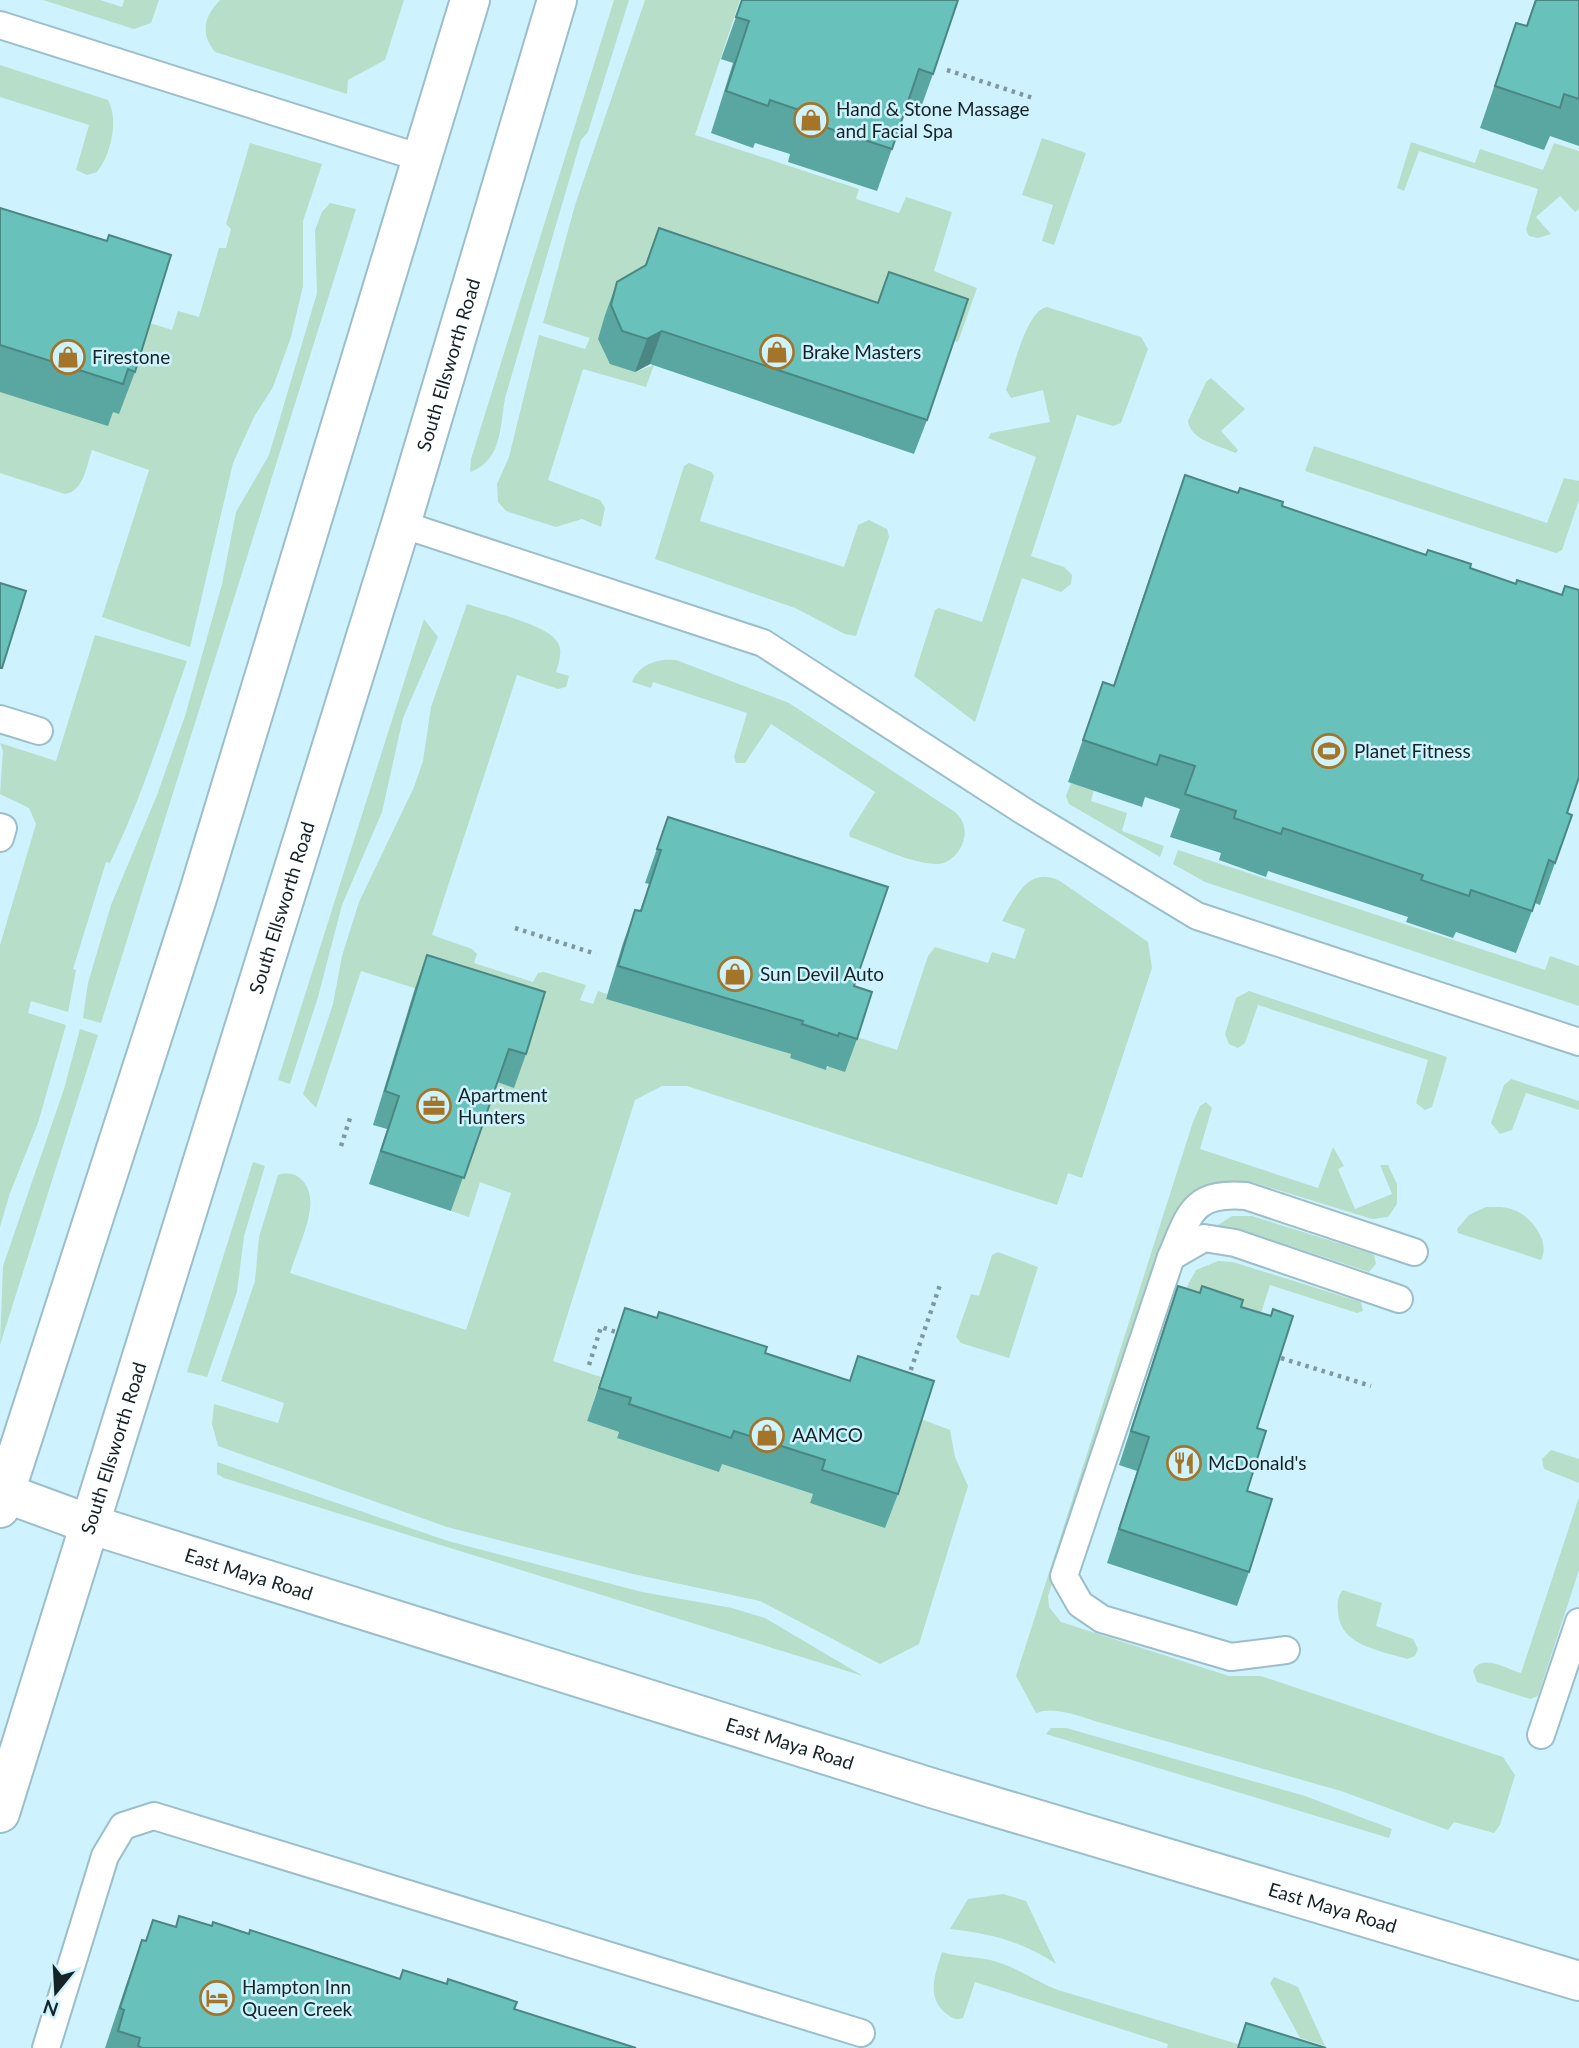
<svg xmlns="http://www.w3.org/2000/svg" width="1579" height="2048" viewBox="0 0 1579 2048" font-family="Lato,sans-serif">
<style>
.green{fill:#b6dec8}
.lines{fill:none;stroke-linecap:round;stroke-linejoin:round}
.service-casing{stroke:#9bbec9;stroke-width:30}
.minor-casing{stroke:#9bbec9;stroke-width:42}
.tertiary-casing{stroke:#9bbec9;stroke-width:42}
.path{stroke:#7e98a0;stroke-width:4.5;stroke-dasharray:3.5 5;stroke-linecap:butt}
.service{stroke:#fff;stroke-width:26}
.minor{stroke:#fff;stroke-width:38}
.tertiary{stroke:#fff;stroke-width:38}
.wall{fill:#5aa6a1}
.shaded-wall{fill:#4a8783}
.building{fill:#69c1bb;stroke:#4a8783;stroke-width:2}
.labels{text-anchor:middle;stroke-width:5;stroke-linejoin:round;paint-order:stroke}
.poi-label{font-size:19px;fill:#152327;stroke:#cff3fe;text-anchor:start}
.street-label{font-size:19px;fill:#152327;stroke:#cff3fe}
</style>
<rect width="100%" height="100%" fill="#cff3fe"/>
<!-- green -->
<g class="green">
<polygon points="43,0 100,0 122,7 124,0 159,0 151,23 134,29"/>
<path d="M220 0H404L385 60 348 80 347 94 215 52C200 33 204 17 220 0Z"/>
<path d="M614 0H629L588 132 581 140 505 398C500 426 502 461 470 472L471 459Z"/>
<polygon points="645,0 740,0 695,135 859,189 856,199 899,213 906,197 952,212 934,271 977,288 958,342 647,261 635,372 654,365 646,387 583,369 548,480 600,500 605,508 601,527 582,519 556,527 506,511 498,502 497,484 509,457 539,335 585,349 590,338 543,323 575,205"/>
<path d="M0 65 108 100C119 120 111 155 97 172L87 175 76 170 89 125 0 97Z"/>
<polygon points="1042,138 1086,153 1054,245 1042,241 1053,205 1022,195"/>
<polygon points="1411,142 1475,163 1480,149 1543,170 1554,143 1579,151 1579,209 1575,212 1560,196 1536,217 1551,234 1538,238 1529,236 1526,230 1538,189 1419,151 1404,191 1397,188"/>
<path d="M250 143 322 164 303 221V286L291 337 273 387 254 417 233 463 190 647 102 617 149 470 92 450C86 467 84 491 65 494L0 473V392L147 322 172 330 178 311 199 317 219 248H226L231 229 226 224Z"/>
<polygon points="330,203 356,209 101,1023 83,1018 88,983 111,905 157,795 185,716 222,584 236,512 269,455 317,293 315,230 322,212"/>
<path d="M1047 307 1141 337 1148 349 1121 423 1113 426 1077 415 1031 556 1064 567 1072 575 1071 584 1061 592 1022 578 975 722 914 676 935 610 939 608 982 622 1036 457 988 438 991 433 1050 422 1043 390 1011 398 1006 390C1013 371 1026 310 1047 307Z"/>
<path d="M1211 378 1245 409 1221 431 1238 450 1236 453C1220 446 1190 440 1188 421L1206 382Z"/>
<polygon points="1314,446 1547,523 1564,478 1579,481 1579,500 1562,550 1556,553 1305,471"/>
<polygon points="689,463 712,472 714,476 700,521 844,567 858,525 869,520 887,529 889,537 856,636 845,634 795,608 655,559 684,466"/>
<path d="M467 604C487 611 545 624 556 640 564 650 559 661 556 672L569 676 566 687 558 689 517 675 432 935 472 949 477 954 474 963 533 982 538 973 544 972 586 985 580 1000 593 1004 598 991 607 994 606 999 791 1054 790 1058 826 1069 857 1037 897 1050 928 956 935 947 988 963 992 952 1015 959 1025 929 1002 921C1015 898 1028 865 1060 881L1148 942 1152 968 1082 1178 1068 1173 1057 1205 687 1086H662L635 1100 553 1361 601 1377 587 1421 619 1432 617 1437 722 1464 813 1494 810 1503 885 1527 921 1419 950 1430 955 1457 968 1486 919 1644 880 1664 760 1601 633 1574 447 1527 218 1446 212 1424 214 1404 278 1423 284 1403 221 1381 255 1281 259 1237 278 1175C299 1168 313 1187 310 1208 308 1229 296 1253 290 1273L466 1330 511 1193 480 1182 469 1217 451 1211 496 1082 514 1087 533 1026 361 971 316 1108 303 1094 333 1004 342 956 359 902 414 787 423 761 431 707Z"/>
<polygon points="424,619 438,637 403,718 382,812 342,905 318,997 290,1084 278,1080"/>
<path d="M95 635 187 661C163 729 142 797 110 863L106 862 73 969 76 970 68 1012 31 1001 28 1013 66 1025 38 1123 10 1193 0 1227V945L36 824 29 808 0 794 3 751 0 743 56 761Z"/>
<path d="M676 660 789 703 955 812C964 820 967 831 963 842 959 854 948 865 935 864 910 863 874 845 850 837L849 833 875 792 771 724 745 763H736L734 757 747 713 653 682 651 688 632 682C639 664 658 658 676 660Z"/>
<polygon points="1071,783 1094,790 1091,801 1127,813 1122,831 1164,846 1160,857 1069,804 1066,796"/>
<polygon points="1178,850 1545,970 1550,956 1579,966 1579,1006 1205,882 1173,864"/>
<polygon points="1249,991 1447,1057 1432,1107 1425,1110 1416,1103 1428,1060 1258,1005 1245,1043 1238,1048 1229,1044 1225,1034 1236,998"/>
<polygon points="80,1029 98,1035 0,1345 3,1266 64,1089"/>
<polygon points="1511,1079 1579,1101 1579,1110 1526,1093 1512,1130 1500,1134 1491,1123 1504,1085"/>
<path d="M1206 1102 1212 1108 1200 1149 1318 1188 1333 1147 1344 1166 1338 1169 1355 1209 1392 1194 1380 1165H1388L1397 1184V1204L1388 1217 1372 1219 1252 1182 1218 1185 1168 1234 1048 1596 1049 1607 1061 1622 1229 1676H1261L1503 1757 1515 1775 1500 1825 1494 1833 1454 1822 1448 1830 1341 1791 1102 1723C1083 1718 1055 1705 1036 1713L1016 1676 1193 1122 1200 1106Z"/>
<polygon points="253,1162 265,1166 244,1236 237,1292 207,1377 187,1372"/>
<path d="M1486 1207C1495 1207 1505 1206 1514 1210 1531 1216 1551 1242 1541 1260L1458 1233 1457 1229 1469 1215Z"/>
<polygon points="1232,1216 1252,1216 1370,1253 1374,1255 1376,1264 1369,1272 1240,1229 1220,1231 1218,1225"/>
<polygon points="998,1252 1038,1267 1009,1358 961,1343 956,1337 971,1294 979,1296 992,1255"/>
<polygon points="1218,1261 1233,1262 1361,1302 1363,1311 1357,1313 1270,1285 1261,1313 1185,1290 1196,1270"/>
<polygon points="1551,1450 1579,1459 1579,1483 1544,1469 1542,1459"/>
<polygon points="217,1462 448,1541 642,1592 732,1608 765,1618 863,1676 224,1478 217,1474"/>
<path d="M1579 1497V1570L1538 1696 1530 1699 1477 1682 1473 1671C1482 1653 1506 1669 1521 1673Z"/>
<path d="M1343 1590 1382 1603 1376 1626 1413 1639 1418 1649 1415 1656 1407 1659C1380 1650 1339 1646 1338 1611 1337 1602 1338 1595 1343 1590Z"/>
<polygon points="1051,1728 1066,1728 1305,1796 1392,1829 1389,1838 1046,1734"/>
<path d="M1003 1894 1026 1901 1056 1964C1024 1942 989 1933 950 1929L968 1899Z"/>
<path d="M942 1952C960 1958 979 1956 997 1962 1020 1969 1037 1982 1058 1990L1251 2048H1167L1168 2044 975 1982 963 2018C957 2020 953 2019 948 2015 925 1999 935 1974 942 1952Z"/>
<polygon points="1274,1977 1298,1987 1325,2046 1300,2038 1270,1983"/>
</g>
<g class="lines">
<!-- service casing -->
<g class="service-casing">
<g id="service">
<polyline points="0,25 421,158"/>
<polyline points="401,524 763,643 1025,812 1197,916 1579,1042"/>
<polyline points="0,719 39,731"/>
<polyline points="0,827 3,828 0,838"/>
<polyline points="1171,1257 1204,1238 1235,1243 1399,1299"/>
<path d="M1286 1650 1231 1657 1102 1619 1080 1604 1064 1576 1171 1257C1190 1213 1192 1192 1246 1196L1414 1252"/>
<polyline points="1541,1735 1579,1622"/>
<polyline points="46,2048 105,1856 123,1826 154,1816 861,2033"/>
</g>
</g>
<!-- minor casing -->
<g class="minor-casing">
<g id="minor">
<path id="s1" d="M5 1493 89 1524 935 1789 1579 1981"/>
</g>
</g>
<!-- tertiary casing -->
<g class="tertiary-casing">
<g id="tertiary">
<polyline points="0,1508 198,895 470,0"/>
<path id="s2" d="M0 1813 401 524 557 0"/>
</g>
</g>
<!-- path -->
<g class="path">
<polyline points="947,70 1033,98"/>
<polyline points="515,928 596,954"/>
<polyline points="341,1146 350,1118"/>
<polyline points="1281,1358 1371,1386"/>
<polyline points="589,1365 601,1327 622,1334"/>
<polyline points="908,1378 940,1285"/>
</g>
<!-- service -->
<use href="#service" class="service"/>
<!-- minor -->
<use href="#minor" class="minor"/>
<!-- tertiary -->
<use href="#tertiary" class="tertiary"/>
</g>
<!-- wall -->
<g class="wall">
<polygon points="742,0 933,74 918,116 905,112 877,191 788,162 790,154 755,143 753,148 711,133 733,63 721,59"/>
<polygon points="1535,0 1579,0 1579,146 1550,136 1544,150 1480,128 1516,23 1526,26"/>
<polygon points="0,208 135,372 119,414 113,412 108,426 0,392"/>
<polygon points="659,228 927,420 914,454 650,364 635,372 610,364 598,339 605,315 617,282 645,265"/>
<polygon points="1185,475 1426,555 1470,568 1567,813 1555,863 1540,905 1535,903 1516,953 1456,932 1453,938 1406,922 1408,917 1268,871 1266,877 1219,860 1221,853 1170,837 1180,809 1145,797 1142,807 1068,782 1103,682 1113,686 1170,517"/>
<polygon points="668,817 854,986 857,1039 845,1072 827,1066 826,1070 790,1058 791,1054 606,999 623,943 635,910 640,911 649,884 645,883"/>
<polygon points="427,955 526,1054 514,1088 497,1082 451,1211 369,1184 387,1129 373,1125 415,988"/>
<polygon points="1178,1286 1241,1307 1257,1428 1247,1491 1249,1572 1237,1606 1107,1563 1137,1471 1119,1465 1166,1320"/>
<polygon points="625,1308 849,1381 858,1356 898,1494 885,1528 810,1503 813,1494 722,1464 719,1472 617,1438 619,1432 587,1421"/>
<polygon points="153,1920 175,1927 212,1926 249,1934 400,1979 514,2009 636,2048 105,2048 127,1982 142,1940 146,1941"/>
</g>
<!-- shaded-wall -->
<polygon class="shaded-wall" points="662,331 650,364 635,372 647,339"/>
<!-- building -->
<g class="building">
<polygon points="742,0 958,0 933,74 919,69 892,149 803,120 805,112 770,100 768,106 726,91 749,21 736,17"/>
<polygon points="1536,0 1579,0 1579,99 1564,94 1560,108 1495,86 1516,23 1527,26"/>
<polygon points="0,208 107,241 109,235 171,255 135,372 128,369 123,384 0,345"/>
<polygon points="659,228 878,303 889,272 968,299 927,420 662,331 647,339 622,331 611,305 617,282 646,265"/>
<polygon points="1185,475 1238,493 1240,488 1283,502 1282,506 1426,555 1428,550 1471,564 1470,568 1516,584 1517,580 1562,595 1565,586 1579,590 1579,777 1567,813 1572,815 1555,863 1549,860 1532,911 1471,890 1469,896 1421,880 1423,875 1283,828 1281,834 1234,818 1236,811 1185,794 1195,766 1160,755 1157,765 1083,740 1103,682 1114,686"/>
<polygon points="0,583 26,591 2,668 0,668"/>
<polygon points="668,817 888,887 854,986 872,992 857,1039 839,1033 838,1036 802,1024 803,1021 618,966 635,910 641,911 661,850 657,849"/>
<polygon points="427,955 545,992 526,1054 509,1049 464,1178 381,1151 399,1096 385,1091"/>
<polygon points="1178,1286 1200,1293 1202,1286 1243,1300 1241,1307 1271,1316 1273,1309 1293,1316 1257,1428 1266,1431 1247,1491 1272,1499 1249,1572 1119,1529 1149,1437 1131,1431"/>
<polygon points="625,1308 657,1318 659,1312 767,1347 765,1353 850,1381 858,1356 934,1381 898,1494 822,1470 825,1460 734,1431 731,1438 629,1404 631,1398 599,1388"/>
<polygon points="179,1916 212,1926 213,1922 249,1934 250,1930 400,1979 403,1970 447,1984 448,1979 517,2002 514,2009 636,2048 142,2048 138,2046 140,2038 118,2031 124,2010 120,2008 142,1940 146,1941 153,1920 176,1927"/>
<polygon points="1246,2023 1326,2048 1238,2048"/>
</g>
<!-- icons -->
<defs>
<g id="shop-ring" transform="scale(1.75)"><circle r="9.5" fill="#cff3fe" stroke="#a47529" stroke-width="1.5"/><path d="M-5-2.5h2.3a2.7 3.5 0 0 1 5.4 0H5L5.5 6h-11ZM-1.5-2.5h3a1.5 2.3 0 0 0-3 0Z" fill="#a47529"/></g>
<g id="stadium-ring" transform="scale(1.75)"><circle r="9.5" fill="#cff3fe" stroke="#a47529" stroke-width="1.5"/><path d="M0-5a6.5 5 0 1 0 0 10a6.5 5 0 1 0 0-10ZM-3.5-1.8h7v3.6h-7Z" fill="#a47529"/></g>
<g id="office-ring" transform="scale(1.75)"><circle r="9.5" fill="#cff3fe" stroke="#a47529" stroke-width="1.5"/><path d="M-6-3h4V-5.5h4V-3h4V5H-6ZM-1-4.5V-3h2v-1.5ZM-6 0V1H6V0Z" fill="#a47529"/></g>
<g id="restaurant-ring" transform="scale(1.75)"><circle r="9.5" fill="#cff3fe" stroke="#a47529" stroke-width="1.5"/><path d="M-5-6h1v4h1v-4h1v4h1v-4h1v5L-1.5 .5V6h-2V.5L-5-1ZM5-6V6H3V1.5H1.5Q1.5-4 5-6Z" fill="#a47529"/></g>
<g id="hotel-ring" transform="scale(1.75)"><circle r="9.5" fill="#cff3fe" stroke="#a47529" stroke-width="1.5"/><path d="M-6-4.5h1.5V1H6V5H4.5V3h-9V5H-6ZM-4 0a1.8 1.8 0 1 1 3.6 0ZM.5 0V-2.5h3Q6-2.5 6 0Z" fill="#a47529"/></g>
</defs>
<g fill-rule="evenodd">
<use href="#shop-ring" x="811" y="120"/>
<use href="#shop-ring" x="777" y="352"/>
<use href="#shop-ring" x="68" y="357"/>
<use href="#stadium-ring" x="1329" y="751"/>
<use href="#shop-ring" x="735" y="974"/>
<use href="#office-ring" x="434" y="1106"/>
<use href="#shop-ring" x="767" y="1435"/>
<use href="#restaurant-ring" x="1184" y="1463"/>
<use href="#hotel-ring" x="217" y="1998"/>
</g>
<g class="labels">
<!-- poi labels -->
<g class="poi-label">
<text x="836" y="116">Hand &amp; Stone Massage<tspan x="836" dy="22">and Facial Spa</tspan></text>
<text x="802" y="359">Brake Masters</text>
<text x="92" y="364">Firestone</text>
<text x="1354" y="758">Planet Fitness</text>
<text x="760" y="981">Sun Devil Auto</text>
<text x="458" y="1102">Apartment<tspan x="458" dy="22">Hunters</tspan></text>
<text x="792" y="1442">AAMCO</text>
<text x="1208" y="1470">McDonald's</text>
<text x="242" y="1994">Hampton Inn<tspan x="242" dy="22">Queen Creek</tspan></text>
</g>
<!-- street labels -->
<g class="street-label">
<text dy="7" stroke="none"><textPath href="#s2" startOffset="1516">South Ellsworth Road</textPath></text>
<text dy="7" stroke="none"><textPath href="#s2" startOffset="948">South Ellsworth Road</textPath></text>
<text dy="7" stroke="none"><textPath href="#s2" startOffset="382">South Ellsworth Road</textPath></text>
<text dy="7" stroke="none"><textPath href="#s1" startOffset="257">East Maya Road</textPath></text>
<text dy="7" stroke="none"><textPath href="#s1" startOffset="824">East Maya Road</textPath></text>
<text dy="7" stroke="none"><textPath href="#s1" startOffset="1391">East Maya Road</textPath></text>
</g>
</g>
<!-- north arrow -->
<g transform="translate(56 1992) rotate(198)" stroke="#cff3fe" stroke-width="5" paint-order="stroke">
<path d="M0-5L12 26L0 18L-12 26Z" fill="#152327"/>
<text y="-10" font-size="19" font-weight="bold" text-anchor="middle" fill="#152327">N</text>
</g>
</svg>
